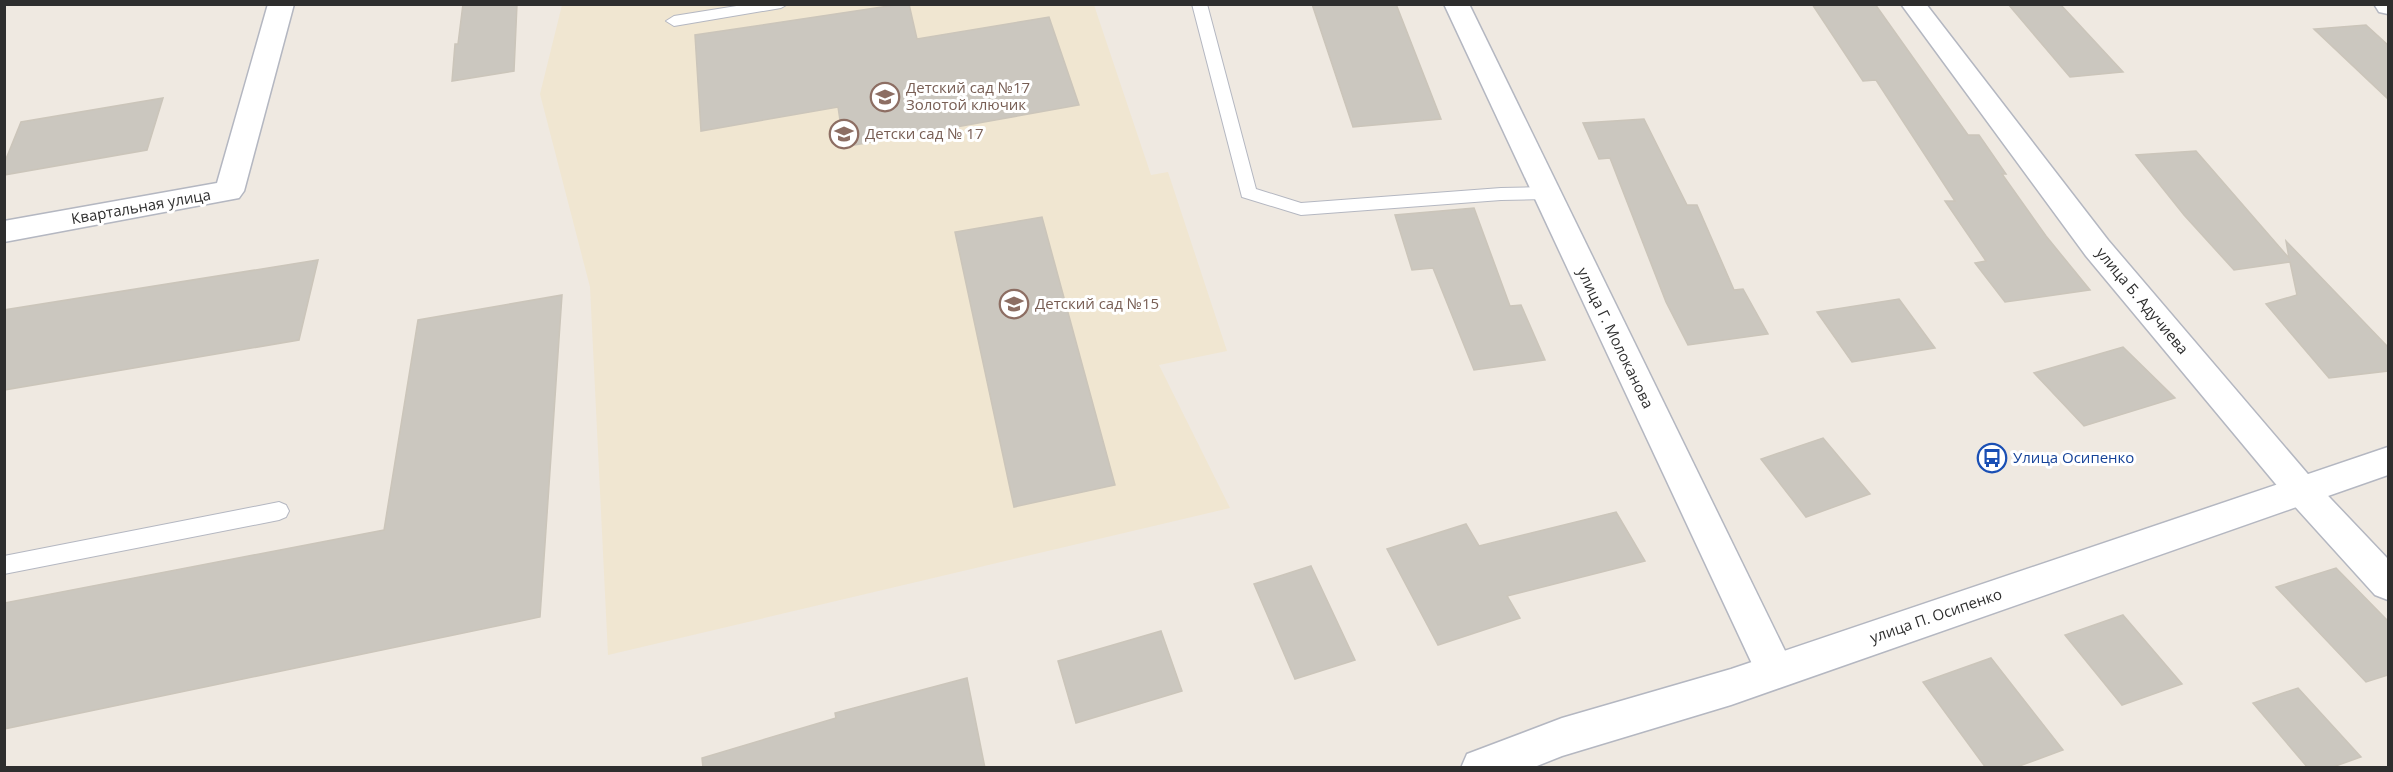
<svg xmlns="http://www.w3.org/2000/svg" width="2393" height="772" viewBox="0 0 2393 772" font-family="'Open Sans',sans-serif">
<style>
.education{fill:#f0e6d1}
.building{fill:#cbc7bf;stroke:#cbc5ba;stroke-width:1.5}
.lines{fill:none;stroke-linecap:round;stroke-linejoin:round}
.service-casing{stroke:#b4b7c1;stroke-width:2}
.minor-casing{stroke:#b4b7c1;stroke-width:3}
.secondary-casing{stroke:#b4b7c1;stroke-width:3}
.service{fill:#fff;fill-rule:evenodd}
.minor{fill:#fff;fill-rule:evenodd}
.secondary{fill:#fff;fill-rule:evenodd}
.labels{text-anchor:middle;stroke-width:6;stroke-linejoin:round;paint-order:stroke}
.education-label{font-size:15px;fill:#785e54;stroke:#fff;text-anchor:start}
.street-label{font-size:15px;fill:#2e2e2e;stroke:#fff}
.transit-label{font-size:15px;fill:#164399;stroke:#fff;text-anchor:start}
</style>
<rect width="100%" height="100%" fill="#efe9e1"/>
<!-- education -->
<polygon class="education" points="562,5 1094,5 1151,175 1168,172 1227,351 1159,365 1230,508 608,655 590,287 540,94"/>
<!-- building -->
<g class="building">
<polygon points="463,4 517,4 514,71 452,81 455,44 458,44"/>
<polygon points="902,4 909,4 917,39 1049,17 1079,105 844,147 838,107 701,131 695,35"/>
<polygon points="1312,4 1396,4 1441,119 1353,127"/>
<polygon points="1812,4 1875,4 1968,135 1979,135 2006,174 2002,174 2046,236 2090,290 2005,302 1975,263 1986,261 1945,201 1955,201 1876,80 1863,81"/>
<polygon points="2008,4 2060,4 2123,72 2070,77"/>
<polygon points="2366,25 2388,45 2388,99 2314,29"/>
<polygon points="163,98 147,150 4,175 4,164 21,122"/>
<polygon points="1644,119 1687,205 1697,205 1734,290 1743,289 1768,334 1688,345 1666,302 1610,158 1599,159 1583,123"/>
<polygon points="2196,151 2289,258 2286,241 2388,347 2388,371 2329,378 2266,304 2297,295 2290,262 2234,270 2184,215 2136,155"/>
<polygon points="1474,208 1510,306 1521,305 1545,360 1474,370 1433,268 1412,270 1395,215"/>
<polygon points="1042,217 1115,485 1014,507 955,232"/>
<polygon points="318,260 299,340 4,390 4,310"/>
<polygon points="562,295 540,617 4,729 4,603 384,530 418,320"/>
<polygon points="1899,299 1935,348 1852,362 1817,312"/>
<polygon points="2123,347 2175,398 2084,426 2034,373"/>
<polygon points="1823,438 1870,494 1806,517 1761,459"/>
<polygon points="1616,512 1645,561 1507,596 1520,618 1438,645 1387,549 1466,524 1479,546"/>
<polygon points="1311,566 1355,660 1295,679 1254,584"/>
<polygon points="2336,568 2388,621 2388,675 2366,682 2276,587"/>
<polygon points="2123,615 2182,684 2122,705 2065,635"/>
<polygon points="1161,631 1182,691 1076,723 1058,661"/>
<polygon points="1991,658 2063,750 2014,768 1986,768 1923,682"/>
<polygon points="967,678 985,768 703,768 702,758 836,718 835,713"/>
<polygon points="2298,688 2361,757 2330,768 2308,768 2253,703"/>
</g>
<g class="lines">
<!-- service casing -->
<g class="service-casing">
<g id="service">
<polygon points="749,4 788,4 781,8 674,26 666,21 674,16"/>
<polygon points="1192,4 1207,4 1256,189 1301,203 1501,188 1545,187 1551,189 1554,193 1551,197 1545,199 1501,200 1301,215 1242,197"/>
<polygon points="279,502 286,505 289,511 286,517 279,520 4,574 4,556"/>
</g>
</g>
<!-- minor casing -->
<g class="minor-casing">
<g id="minor">
<polygon points="268,4 294,4 244,191 239,198 4,242 4,221 217,183"/>
<polygon points="1444,4 1469,4 1789,659 1794,671 1789,683 1775,689 1761,683"/>
<polygon points="1901,4 1926,4 2108,240 2313,480 2388,559 2388,600 2375,595 2289,500 2086,256"/>
<polygon points="2374,4 2388,4 2388,14 2379,12"/>
</g>
</g>
<!-- secondary casing -->
<g class="secondary-casing">
<polygon id="secondary" points="2388,447 2388,475 1731,705 1562,756 1532,768 1461,768 1467,754 1562,718 1731,669"/>
</g>
<!-- service -->
<use href="#service" class="service"/>
<!-- minor -->
<use href="#minor" class="minor"/>
<!-- secondary -->
<use href="#secondary" class="secondary"/>
</g>
<!-- icons -->
<defs>
<g id="school-ring" transform="scale(1.5)"><circle r="9.5" fill="#fff" stroke="#8d6e63" stroke-width="1.5"/><path d="M0-5L7-2L0 1L-7-2ZM-4 1L0 2.5L4 1V4Q0 6-4 4Z" fill="#8d6e63"/></g>
<g id="bus-ring" transform="scale(1.5)"><circle r="9.5" fill="#fff" stroke="#1a4fb4" stroke-width="1.5"/><path d="M-5-6H5V4H4V6H2V4H-2V6H-4V4H-5ZM-3.5-4V0h7V-4ZM-3.5 1.2v1.5H-2V1.2ZM2 1.2v1.5H3.5V1.2Z" fill="#1a4fb4"/></g>
</defs>
<g fill-rule="evenodd">
<use href="#school-ring" x="885" y="97"/>
<use href="#school-ring" x="844" y="134"/>
<use href="#school-ring" x="1014" y="304"/>
<use href="#bus-ring" x="1992" y="458"/>
</g>
<g class="labels">
<!-- education labels -->
<g class="education-label">
<text x="906" y="93">Детский сад №17<tspan x="906" dy="17">Золотой ключик</tspan></text>
<text x="865" y="139">Детски сад № 17</text>
<text x="1035" y="309">Детский сад №15</text>
</g>
<!-- street labels -->
<g class="street-label">
<text transform="translate(141 207) rotate(-10)" y="5">Квартальная улица</text>
<text transform="translate(2142 301) rotate(50)" y="5">улица Б. Адучиева</text>
<text transform="translate(1615 338) rotate(64)" y="5">улица Г. Молоканова</text>
<text transform="translate(1936 616) rotate(-19)" y="5">улица П. Осипенко</text>
</g>
<!-- transit labels -->
<g class="transit-label">
<text x="2013" y="463">Улица Осипенко</text>
</g>
</g>
<!-- border -->
<rect width="2393" height="772" fill="none" stroke="#2e2e2e" stroke-width="12"/>
</svg>
